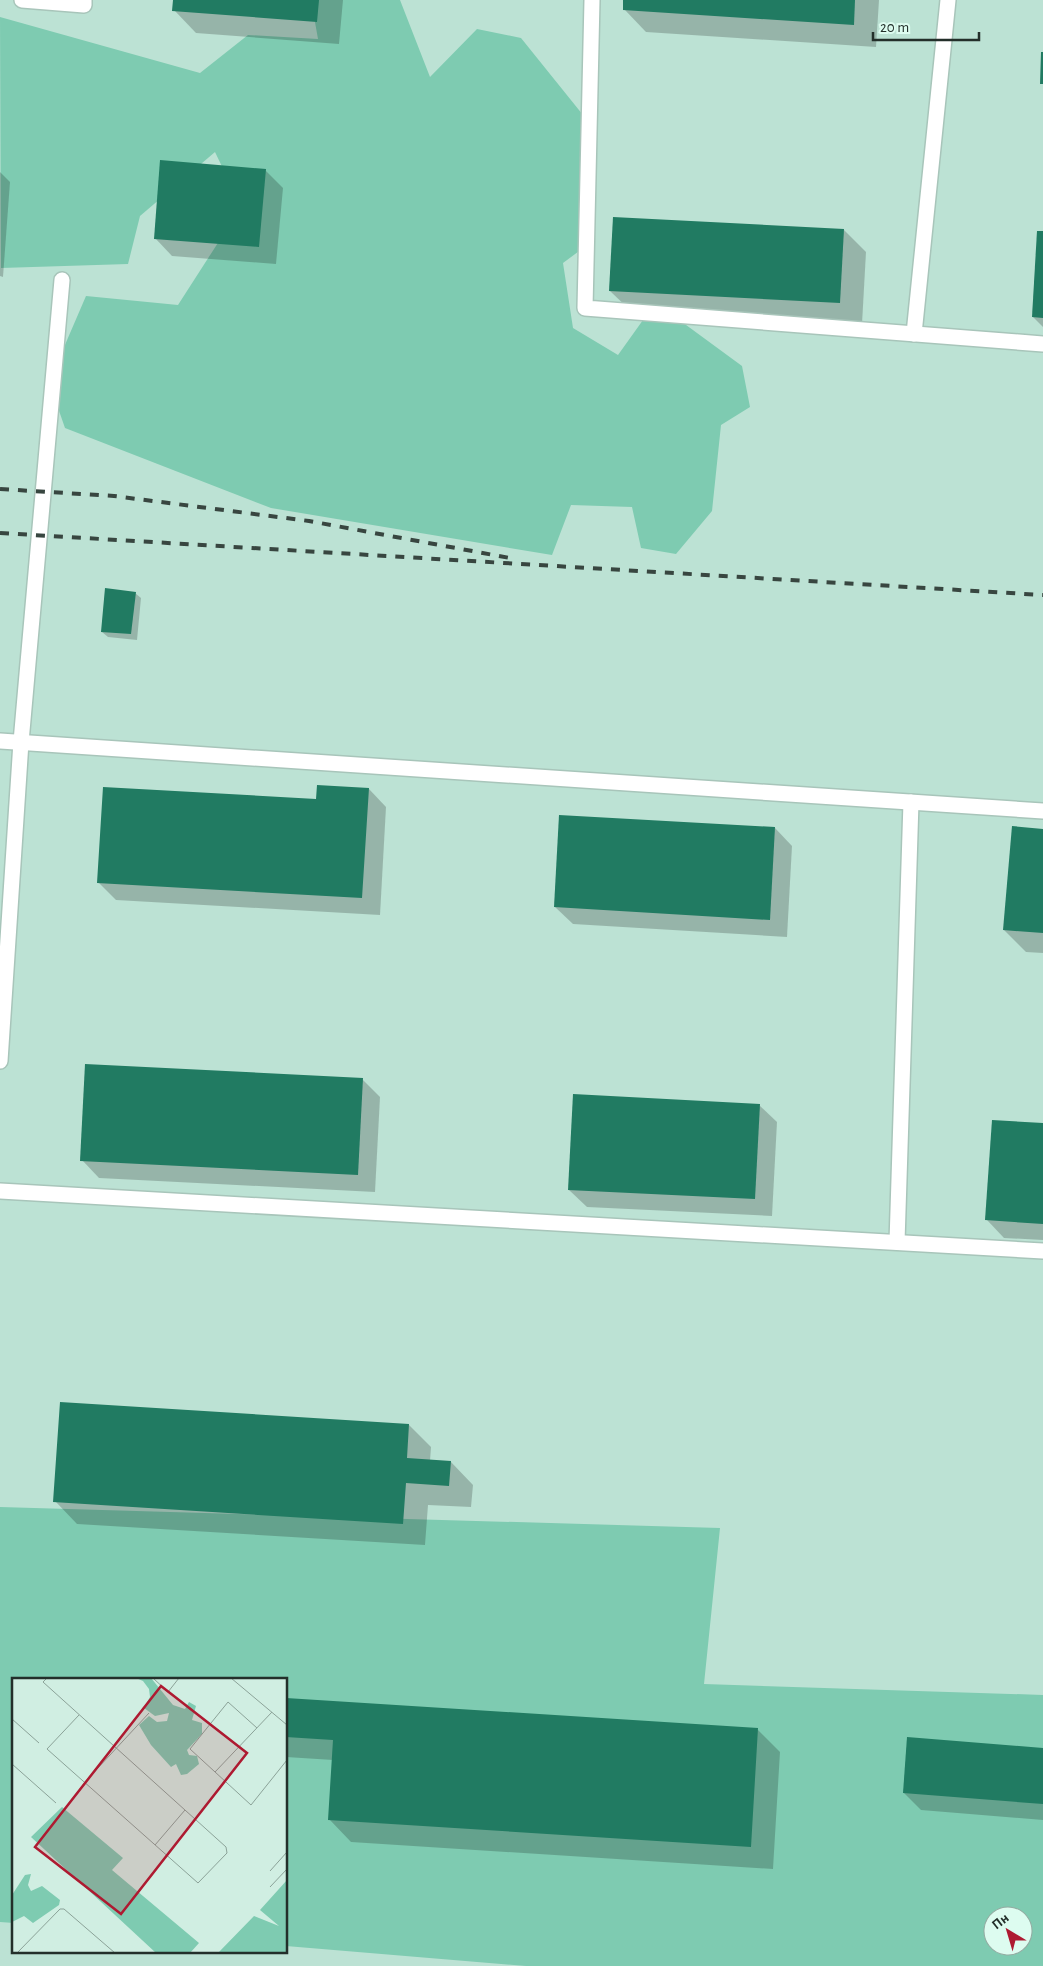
<svg xmlns="http://www.w3.org/2000/svg" width="1043" height="1966" viewBox="0 0 1043 1966" font-family="'Alegreya Sans',sans-serif">
<style>
.built{fill:#bce2d4;fill-rule:evenodd}
.green{fill:#7ecbb1;fill-rule:evenodd}
.shadow{fill:#0003}
.building{fill:#217b62}
.lines{fill:none;stroke-linecap:round;stroke-linejoin:round}
.lane-casing{stroke:#a8c5ba;stroke-width:18}
.lane{stroke:#fff;stroke-width:15}
.rail{stroke:#384640;stroke-width:4;stroke-dasharray:9 9;stroke-linecap:butt}
.inset-road{fill:none;stroke:#8ba298;stroke-width:1}
.view{fill:#ae1a31;fill-opacity:0.15;stroke:#ae1a31;stroke-width:2.5}
.inset-edge{fill:none;stroke:#232f2a;stroke-width:2.5}
</style>
<rect width="100%" height="100%" fill="#d0eee2"/>
<!-- built -->
<path class="built" d="M0 0H1043V1966H0ZM14 1680H286V1952H14ZM993 1916H1023V1946H993Z"/>
<!-- green -->
<g class="green">
<polygon points="311,0 400,0 430,77 477,29 521,38 587,120 594,240 563,263 573,328 618,355 643,320 682,322 742,366 750,407 721,425 712,511 676,554 641,548 632,507 571,505 552,555 271,508 65,428 49,382 86,296 178,305 223,235 252,229 215,152 140,216 128,264 1,268 0,17 200,73 248,35 318,39"/>
<path d="M0 1507 720 1528 704 1684 1043 1695V1966H526L286 1946V1680H14V1923L0 1922ZM993 1916H1023V1946H993Z"/>
</g>
<!-- shadow -->
<g class="shadow">
<polygon points="174,0 343,0 339,44 196,33 174,10"/>
<polygon points="624,0 879,0 876,47 646,32 624,9"/>
<polygon points="265,170 283,188 276,264 172,256 155,238"/>
<polygon points="0,172 10,182 3,277 0,276"/>
<polygon points="844,230 866,252 862,324 633,313 610,291"/>
<polygon points="1043,232 1043,327 1033,317"/>
<polygon points="135,593 141,598 137,640 108,637 102,632"/>
<polygon points="369,789 386,807 380,915 116,900 99,883 317,800"/>
<polygon points="775,828 792,846 787,937 573,924 555,907"/>
<polygon points="1043,830 1043,953 1026,952 1004,930"/>
<polygon points="362,1079 380,1097 375,1192 99,1178 82,1160"/>
<polygon points="759,1105 777,1122 772,1216 587,1207 569,1190"/>
<polygon points="1043,1124 1043,1240 1004,1238 987,1220"/>
<polygon points="409,1425 431,1447 430,1461 451,1462 473,1485 471,1507 428,1505 425,1545 77,1524 55,1501"/>
<polygon points="286,1699 758,1730 780,1752 773,1869 351,1842 329,1819 333,1760 286,1757"/>
<polygon points="1043,1749 1043,1820 921,1810 904,1793"/>
</g>
<!-- building -->
<g class="building">
<polygon points="173,0 319,0 317,22 172,11"/>
<polygon points="623,0 855,0 854,25 623,10"/>
<polygon points="1041,52 1043,52 1043,84 1040,84"/>
<polygon points="160,160 266,169 259,247 154,239"/>
<polygon points="613,217 844,229 840,303 609,291"/>
<polygon points="1037,231 1043,231 1043,318 1032,317"/>
<polygon points="105,588 136,592 131,634 101,632"/>
<polygon points="317,785 369,788 362,898 97,883 103,787 316,799"/>
<polygon points="559,815 775,827 770,920 554,907"/>
<polygon points="1012,826 1043,829 1043,933 1003,930"/>
<polygon points="85,1064 363,1078 358,1175 80,1161"/>
<polygon points="573,1094 760,1104 755,1199 568,1190"/>
<polygon points="992,1120 1043,1123 1043,1224 985,1220"/>
<polygon points="60,1402 409,1424 407,1458 451,1461 449,1486 406,1483 403,1524 53,1502"/>
<polygon points="286,1698 758,1728 751,1847 328,1820 333,1740 286,1737"/>
<polygon points="907,1737 1043,1748 1043,1804 903,1793"/>
</g>
<g class="lines">
<!-- lane casing -->
<g class="lane-casing">
<g id="lane">
<polyline points="22,0 84,5 84,0"/>
<polyline points="592,0 585,308 1043,344"/>
<polyline points="914,334 948,0"/>
<polyline points="0,741 1043,811"/>
<polyline points="0,1061 21,742 62,280"/>
<polyline points="0,1191 1043,1251"/>
<polyline points="897,1242 911,802"/>
</g>
</g>
<!-- lane -->
<use href="#lane" class="lane"/>
<!-- rail -->
<g class="rail">
<polyline points="0,489 114,496 309,521 510,558"/>
<polyline points="0,533 1043,595"/>
</g>
</g>
<!-- overview -->
<g transform="translate(12 1678)">
<rect width="275" height="275" fill="#d0eee2"/>
<path d="M124 0H139L161 27 173 31 177 24 184 28 180 42 190 45V56L175 72 177 77 185 78 187 86 175 96 169 97 164 86 159 89 139 67 127 47 137 38 145 44 155 43 157 35 143 38 132 30 138 19 137 11 131 3ZM50 129 111 180 100 192 187 265 178 275H144L19 159ZM19 196 16 207 19 213 30 208 48 222 47 227 21 245 12 238 0 244V217L13 197ZM275 202V275H206L242 238 267 248 248 232Z" fill="#7ecbb1"/>
<path class="inset-road" d="M35 0 31 4 214 169 215 175 186 205 35 71 67 37M141 0 156 14 167 0M219 0 275 47M0 41 27 65M245 50 216 24 178 71 239 127 275 82M0 86 44 125M203 94 260 34M72 105 137 35M143 167 173 132M258 193 275 174M258 209 275 191M5 275 48 231H52L103 275"/>
<path class="view" d="M149 8 235 75 109 236 23 169Z"/>
<rect width="275" height="275" class="inset-edge"/>
</g>
<!-- north arrow -->
<g transform="translate(1008 1931) rotate(322)"><circle r="24" fill="#ddfcf0" stroke="#93aaa1"/>
<path d="M0-4L9 19L0 12L-9 19Z" fill="#ae1a31"/>
<text y="-8" font-size="14" font-weight="bold" text-anchor="middle" fill="#232f2a">Пн</text>
</g>
<!-- scale -->
<path d="M873 32v8h106v-8" fill="none" stroke="#232f2a" stroke-width="2.5"/>
<text x="880" y="32" font-size="15" fill="#232f2a" stroke="#ddfcf0" stroke-width="4" paint-order="stroke">20 m</text>
</svg>
